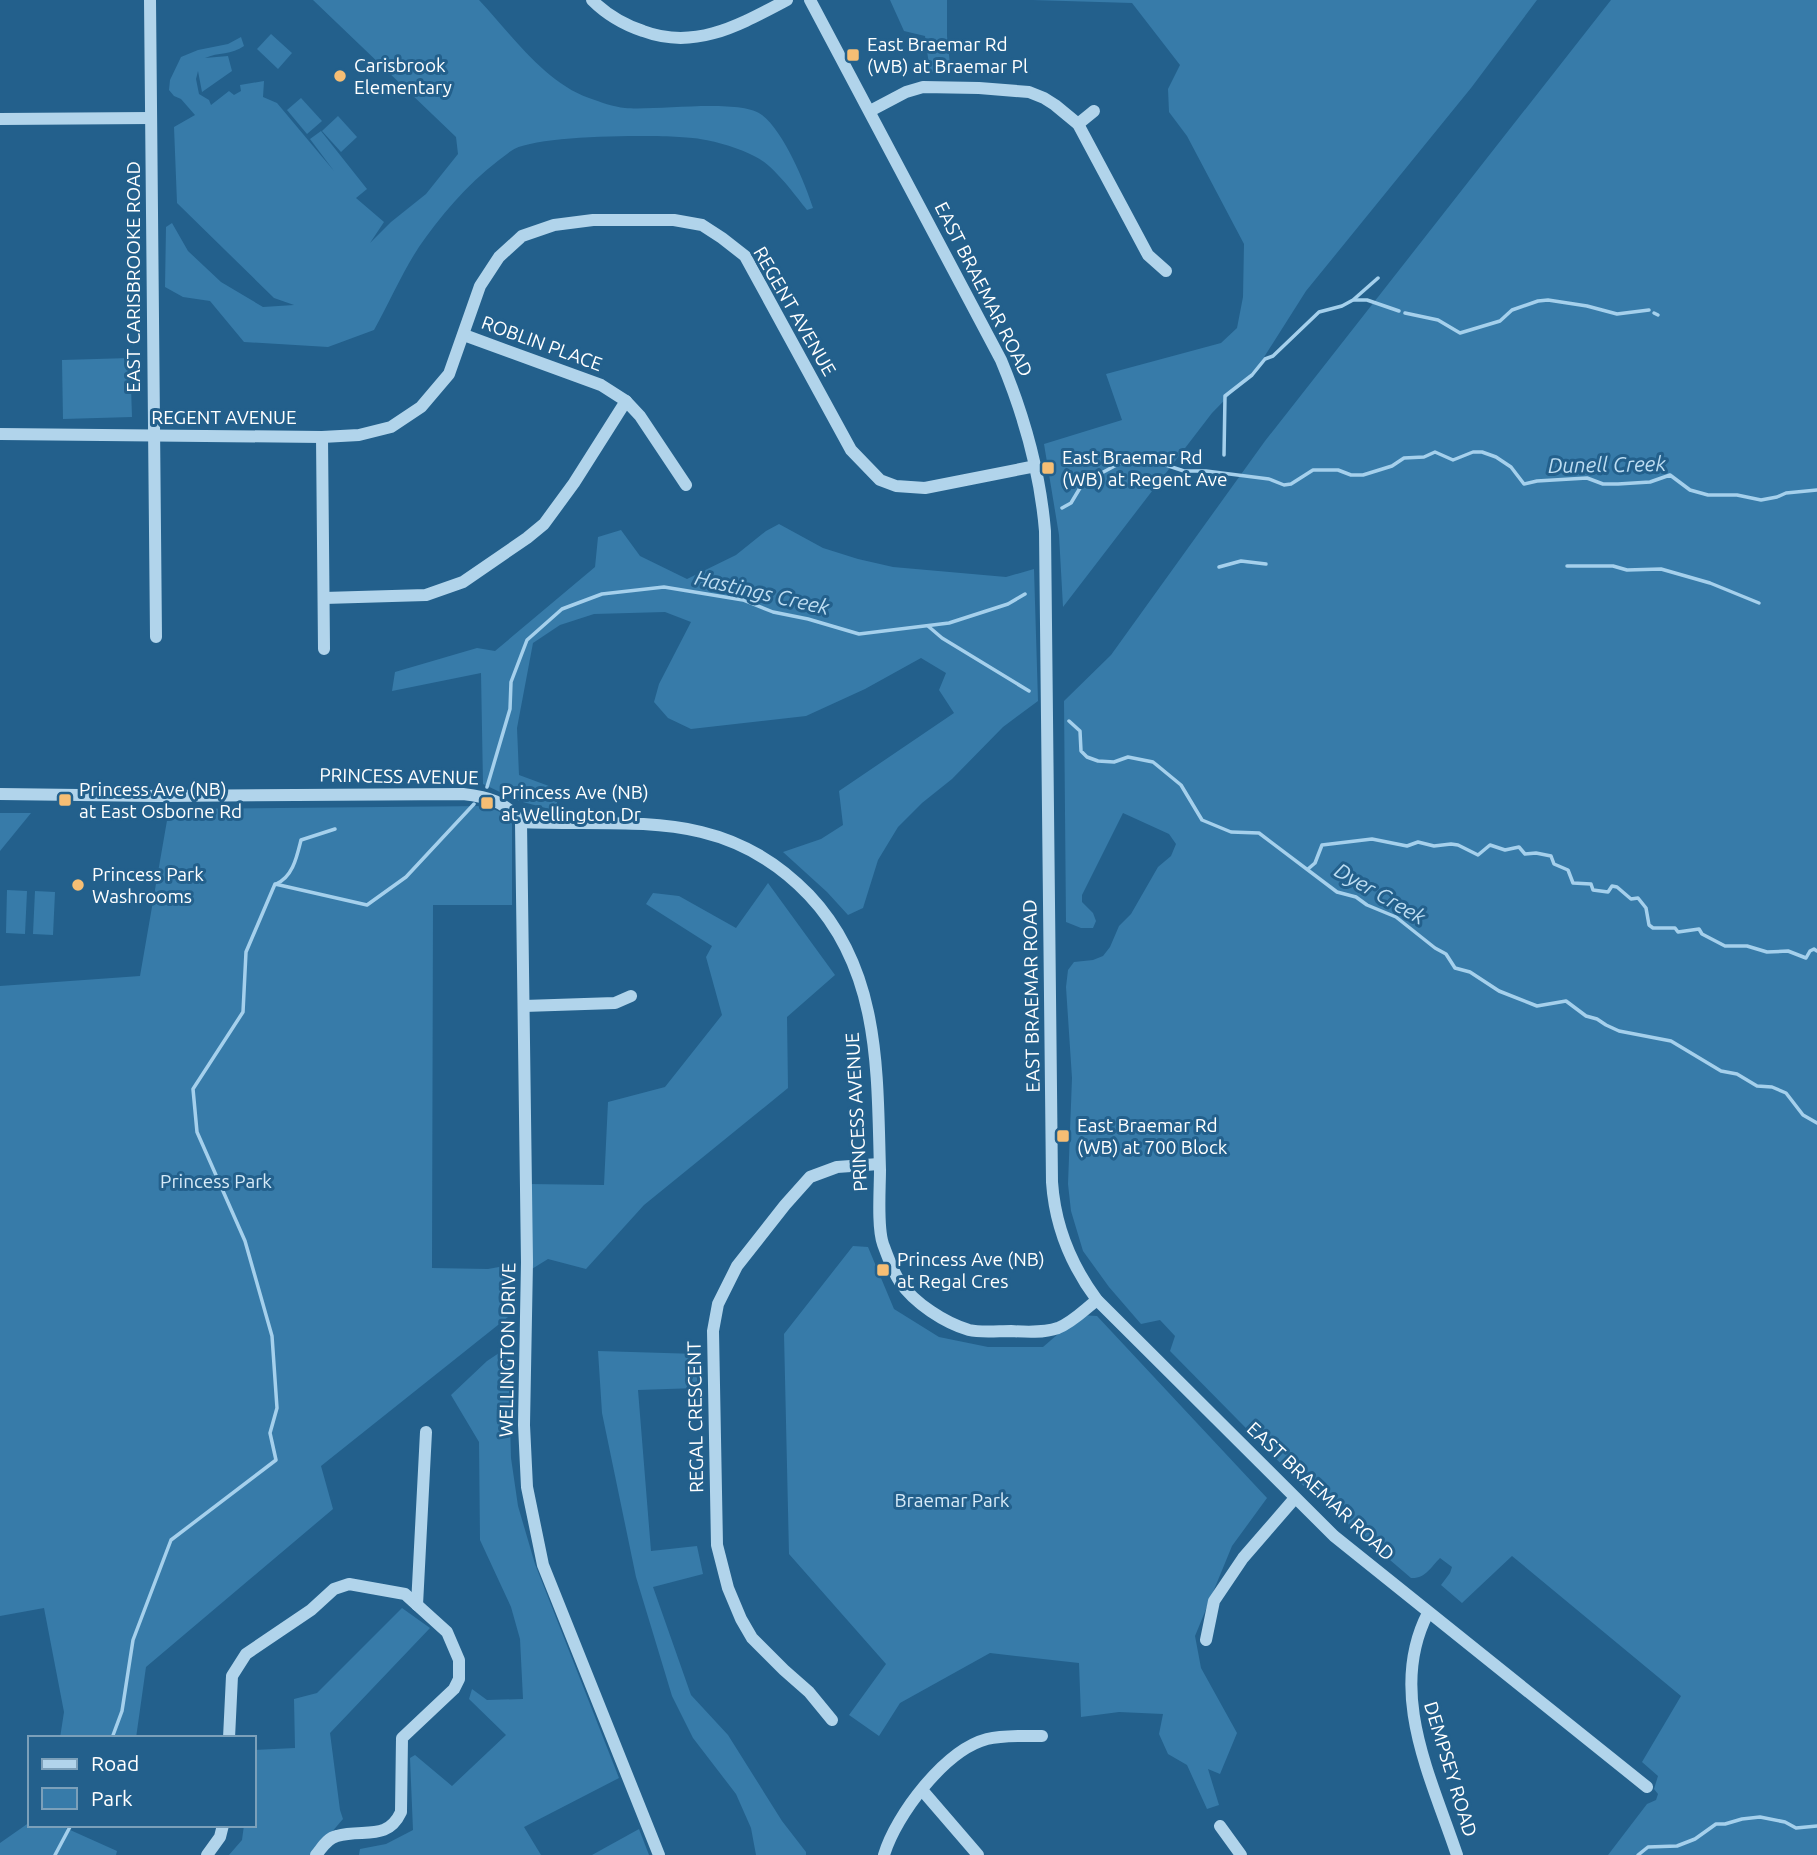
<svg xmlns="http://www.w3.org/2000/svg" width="1817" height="1855" viewBox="0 0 1817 1855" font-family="Ubuntu,sans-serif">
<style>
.green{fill:#377ba9}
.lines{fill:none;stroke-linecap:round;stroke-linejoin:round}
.stream{stroke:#a5d0ec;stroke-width:3.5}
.minor{stroke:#b1d4eb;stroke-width:12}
.poi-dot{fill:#f6be74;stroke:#23608c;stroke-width:2.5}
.labels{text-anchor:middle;stroke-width:6;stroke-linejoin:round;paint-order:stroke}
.poi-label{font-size:19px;fill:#fff;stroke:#23608c;text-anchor:start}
.street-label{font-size:19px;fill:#fff;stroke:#23608c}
.park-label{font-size:19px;fill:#d6eaf8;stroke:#23608c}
.water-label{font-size:21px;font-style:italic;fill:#bdddf2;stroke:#23608c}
</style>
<rect width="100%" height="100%" fill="#23608c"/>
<!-- green -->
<g class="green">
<path d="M313 0H479C511 34 544 82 589 98 600 102 614 107 625 108 656 111 740 98 762 115 784 132 805 183 813 208L807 210C794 194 774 166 756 157 739 148 719 142 700 139 669 134 534 134 511 151 477 175 450 204 426 237 405 265 391 300 374 330L328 347 244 342 210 301 183 297 165 287 166 227 172 223 188 251 221 282 263 307 294 305 274 298 177 203 174 127 195 115 181 99 174 96 169 90 170 80 181 57 198 50 228 44 241 37 244 46C232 55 218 52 205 58L228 56 232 71 202 92 198 71 196 79 199 94 209 100 211 105 229 91 234 95 241 91 240 85 264 81 263 97 277 103 334 171 310 139 321 131 367 189 356 198 384 222 370 243 391 222 426 194 458 154 456 137Z"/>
<polygon points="890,0 947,0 947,36 951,74 930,72 925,36 904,31"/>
<polygon points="1032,0 1537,0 1471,88 1306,291 1259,365 1212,413 1063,607 1059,535 1044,444 1122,420 1106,374 1221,343 1237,328 1243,297 1244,244 1187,136 1169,112 1168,89 1180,65 1132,3"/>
<path d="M1611 0H1817V1855H1608L1647 1804 1656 1800 1658 1794 1654 1789 1658 1776 1642 1762 1681 1696 1512 1556 1462 1603 1441 1585 1450 1573 1452 1567 1440 1558C1431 1567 1425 1579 1411 1578L1299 1482 1170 1351 1175 1336 1160 1320 1141 1324 1109 1287 1083 1251 1071 1211 1068 1184 1072 1078 1066 987 1068 970 1074 962 1093 960 1103 956 1110 947 1119 926 1131 914 1158 867 1171 856 1176 844 1169 834 1123 813 1082 895V902L1093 913 1096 921 1093 928H1081L1066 922 1064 701 1111 655 1265 441Z"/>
<polygon points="271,34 292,53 278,69 257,49"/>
<polygon points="301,98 322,121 307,134 287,110"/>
<polygon points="338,116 357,137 341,152 322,131"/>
<polygon points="130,358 132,417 63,419 62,360"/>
<polygon points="779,524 823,548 858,559 893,567 1006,577 1034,569 1038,701 1003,727 952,779 922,803 898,827 878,860 863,908 848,915 827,892 783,852 821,839 843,825 839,791 954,713 939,690 946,673 921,658 865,689 806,716 691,729 668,718 654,702 659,684 691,622 665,612 594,614 560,625 533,643 517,728 519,775 557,789 557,811 519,801 483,784 481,673 392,691 395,672 477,648 495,651 595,567 598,537 621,530 640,556 687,579 736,555 766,531"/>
<polygon points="486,806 507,815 512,824 512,905 433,905 432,1268 488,1269 510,1265 508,1317 321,1466 333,1509 146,1667 136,1738 60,1738 64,1712 44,1608 0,1616 0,986 140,976 169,809"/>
<polygon points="0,813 31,813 0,851"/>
<polygon points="768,883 835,975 787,1017 788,1088 644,1205 586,1269 548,1259 527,1272 528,1184 604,1185 608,1102 665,1087 722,1015 706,957 712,946 646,904 653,893 679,896 736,928"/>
<polygon points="7,890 27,891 25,934 6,933"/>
<polygon points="35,891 55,892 53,935 33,934"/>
<polygon points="853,1246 868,1247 894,1309 939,1337 988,1347 1043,1347 1080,1315 1097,1316 1267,1498 1232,1546 1195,1636 1201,1668 1237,1733 1220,1774 1208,1769 1219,1805 1207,1809 1187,1765 1168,1754 1159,1734 1163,1714 1119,1712 1081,1717 1079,1663 990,1653 900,1703 879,1736 849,1715 886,1664 789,1554 784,1334"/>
<polygon points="508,1347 511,1458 518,1506 535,1564 619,1778 524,1827 541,1855 359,1855 360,1849 386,1844 413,1830 410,1758 415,1755 452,1786 506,1735 469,1699 472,1689 487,1700 523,1699 520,1639 511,1607 480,1540 479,1442 451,1395 487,1361"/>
<polygon points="598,1351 698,1354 697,1388 638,1390 651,1551 697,1546 703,1574 653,1587 691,1695 728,1735 782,1821 806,1852 806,1855 756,1855 751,1828 736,1794 693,1738 672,1696 636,1577 602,1413"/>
<polygon points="402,1608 430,1628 330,1733 340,1810 343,1819 312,1855 229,1855 242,1840 244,1825 254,1825 254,1750 295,1748 294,1699 317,1693"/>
<polygon points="30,1822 30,1825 59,1825 117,1851 116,1855 0,1855 0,1843"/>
<polygon points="639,1829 649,1855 592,1855"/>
</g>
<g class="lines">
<!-- stream -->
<g class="stream">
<polyline points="1354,300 1367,300 1399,311"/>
<polyline points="1405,313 1438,320 1460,333 1500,321 1512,310 1538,301 1548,300 1587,306 1617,314 1649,310"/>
<polyline points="1654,313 1658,315"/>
<polyline points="1224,455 1225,396 1252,375 1265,359 1273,356 1319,312 1342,306 1353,300 1378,278"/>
<polyline points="1062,508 1071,503 1083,483 1135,455 1184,471 1206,471 1269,479 1284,485 1291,484 1313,470 1338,470 1351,475 1363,475 1392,466 1404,458 1424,457 1435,452 1453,460 1473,452 1482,452 1496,457 1511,467 1524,484 1537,481 1587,478 1603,484 1618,484 1650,482 1670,475 1690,490 1708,495 1737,495 1761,500 1777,497 1786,493 1817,490"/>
<polyline points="1567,566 1613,566 1627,570 1661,569 1710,583 1759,603"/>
<polyline points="1219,567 1241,561 1266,564"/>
<polyline points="928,626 942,638 1029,691"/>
<polyline points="1069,721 1080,731 1081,751 1087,757 1098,761 1114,762 1128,757 1153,762 1181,785 1202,820 1231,832 1259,833 1337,892 1356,897 1367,905 1396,917 1435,948 1446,954 1455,968 1470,972 1499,991 1537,1006 1566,1001 1586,1016 1597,1019 1606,1025 1619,1031 1671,1041 1721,1071 1737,1074 1757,1086 1772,1087 1786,1093 1803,1115 1817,1123"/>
<polyline points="487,787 510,709 511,682 527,640 562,609 602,594 664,587 743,600 773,612 808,619 859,634 949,623 1008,604 1025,594"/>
<polyline points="1308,869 1315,863 1322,845 1372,839 1407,846 1418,842 1434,846 1451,844 1458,845 1478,855 1490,845 1505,850 1519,847 1525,854 1536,853 1551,856 1554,864 1568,870 1573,883 1591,884 1593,890 1608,892 1612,886 1617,887 1631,899 1638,898 1646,908 1649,925 1653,928 1675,928 1678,932 1699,929 1702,934 1725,946 1747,946 1767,952 1788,951 1806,958 1810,951 1814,949 1817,951"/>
<path d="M276 884C293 877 297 856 301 840L335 829"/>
<polyline points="112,1738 122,1711 133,1640 171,1540 276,1460 270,1433 277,1408 272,1336 245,1241 197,1132 193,1089 243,1012 246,952 275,884 367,905 406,877 474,804"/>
<polyline points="55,1855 71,1825"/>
<polyline points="1638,1855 1648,1847 1677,1846 1695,1839 1716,1824 1725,1824 1742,1819 1760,1817 1785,1822 1796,1828 1817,1826"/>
</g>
<!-- minor -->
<g class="minor">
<polyline points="150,0 156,637"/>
<path d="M592 0C607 15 622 24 643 31 696 51 741 24 787 0"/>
<path d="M810 0 1001 360C1024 415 1040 471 1045 531L1052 1182C1055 1226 1071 1265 1097 1300L1334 1536 1647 1787"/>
<polyline points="870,111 906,92 923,87 979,88 1029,92 1044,98 1055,105 1078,124 1148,255 1166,271"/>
<polyline points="0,119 151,118"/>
<polyline points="1078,124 1094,111"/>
<polyline points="464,335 601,385 626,401 640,416 686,485"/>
<polyline points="0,434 322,437 359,435 391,427 421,407 449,374 480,286 499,257 522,236 554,225 593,220 674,220 702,225 722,238 745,256 851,450 880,480 896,486 925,488 1036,466"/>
<polyline points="322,437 324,649"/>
<polyline points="324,598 426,595 463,582 527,538 544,524 574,483 626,401"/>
<path d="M0 794 158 796 463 794C489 797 504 801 521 822 631 827 724 806 809 895 881 971 877 1072 880 1170 880 1189 877 1227 883 1244 887 1255 893 1272 900 1282 914 1303 945 1323 969 1330 981 1333 998 1331 1011 1331 1026 1332 1044 1333 1058 1328 1073 1322 1085 1309 1097 1300"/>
<polyline points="521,822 527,1262 524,1425 527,1487 543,1565 659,1855"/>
<polyline points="524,1006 615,1003 631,996"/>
<polyline points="417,1605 426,1432"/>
<path d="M1428 1613C1387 1692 1431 1777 1457 1855"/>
<polyline points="1206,1640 1214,1601 1243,1558 1295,1498"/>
<polyline points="832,1720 809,1692 784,1670 752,1638 741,1619 728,1588 717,1545 713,1331 718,1304 737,1266 785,1205 810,1177 837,1167 879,1164"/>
<path d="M229 1738 232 1676 246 1654 311 1610 334 1589 349 1584 405 1594 447 1632 459 1660V1679L454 1689 402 1738 401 1812C387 1842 363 1828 337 1836 327 1838 322 1848 316 1855"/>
<polyline points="922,1790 978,1855"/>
<polyline points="1220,1826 1241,1855"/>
<polyline points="207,1855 220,1837 223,1825"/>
<path d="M884 1855C896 1815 945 1750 987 1739 1004 1735 1024 1736 1042 1736"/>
</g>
</g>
<!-- markers -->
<g class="poi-dot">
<rect x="846" y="48" width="14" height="14" rx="3.5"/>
<circle cx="340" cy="76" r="7"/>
<rect x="1041" y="461" width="14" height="14" rx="3.5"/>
<rect x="58" y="793" width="14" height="14" rx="3.5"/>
<rect x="480" y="796" width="14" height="14" rx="3.5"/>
<circle cx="78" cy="885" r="7"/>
<rect x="1056" y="1129" width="14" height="14" rx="3.5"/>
<rect x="876" y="1263" width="14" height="14" rx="3.5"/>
</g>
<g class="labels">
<!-- poi labels -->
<g class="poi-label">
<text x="867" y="51">East Braemar Rd<tspan x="867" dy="22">(WB) at Braemar Pl</tspan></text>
<text x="354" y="72">Carisbrook<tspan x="354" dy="22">Elementary</tspan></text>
<text x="1062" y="464">East Braemar Rd<tspan x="1062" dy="22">(WB) at Regent Ave</tspan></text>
<text x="79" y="796">Princess Ave (NB)<tspan x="79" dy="22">at East Osborne Rd</tspan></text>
<text x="501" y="799">Princess Ave (NB)<tspan x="501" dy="22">at Wellington Dr</tspan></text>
<text x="92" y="881">Princess Park<tspan x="92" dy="22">Washrooms</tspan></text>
<text x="1077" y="1132">East Braemar Rd<tspan x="1077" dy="22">(WB) at 700 Block</tspan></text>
<text x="897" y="1266">Princess Ave (NB)<tspan x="897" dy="22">at Regal Cres</tspan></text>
</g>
<!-- street labels -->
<g class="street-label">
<text transform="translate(133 277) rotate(-90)" y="7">EAST CARISBROOKE ROAD</text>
<text transform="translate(984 289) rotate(63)" y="7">EAST BRAEMAR ROAD</text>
<text transform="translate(795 311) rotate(60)" y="7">REGENT AVENUE</text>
<text transform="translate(542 343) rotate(20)" y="7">ROBLIN PLACE</text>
<text x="224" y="424">REGENT AVENUE</text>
<text transform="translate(399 776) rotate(1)" y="7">PRINCESS AVENUE</text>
<text transform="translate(1031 996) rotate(-91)" y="7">EAST BRAEMAR ROAD</text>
<text transform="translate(856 1112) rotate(-93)" y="7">PRINCESS AVENUE</text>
<text transform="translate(507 1350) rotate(-89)" y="7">WELLINGTON DRIVE</text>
<text transform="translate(695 1417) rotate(-91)" y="7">REGAL CRESCENT</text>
<text transform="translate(1321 1491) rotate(43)" y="7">EAST BRAEMAR ROAD</text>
<text transform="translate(1451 1769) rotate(73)" y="7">DEMPSEY ROAD</text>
</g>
<!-- park labels -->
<g class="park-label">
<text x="216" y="1188">Princess Park</text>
<text x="952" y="1507">Braemar Park</text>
</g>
<!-- water labels -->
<g class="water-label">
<text transform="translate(1607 465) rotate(-1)" y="7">Dunell Creek</text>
<text transform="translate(762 593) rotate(13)" y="7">Hastings Creek</text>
<text transform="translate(1380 894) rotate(30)" y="7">Dyer Creek</text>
</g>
</g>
<!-- legend -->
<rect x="28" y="1736" width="228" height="91" fill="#23608c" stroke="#7ba0ba" stroke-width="2"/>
<rect x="42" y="1759" width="35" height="10" fill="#b1d4eb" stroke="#7ba0ba" stroke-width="2"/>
<text x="91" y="1771" font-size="21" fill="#ffffff">Road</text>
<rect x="42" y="1788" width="35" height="21" fill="#377ba9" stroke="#7ba0ba" stroke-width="2"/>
<text x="91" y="1806" font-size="21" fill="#ffffff">Park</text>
</svg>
